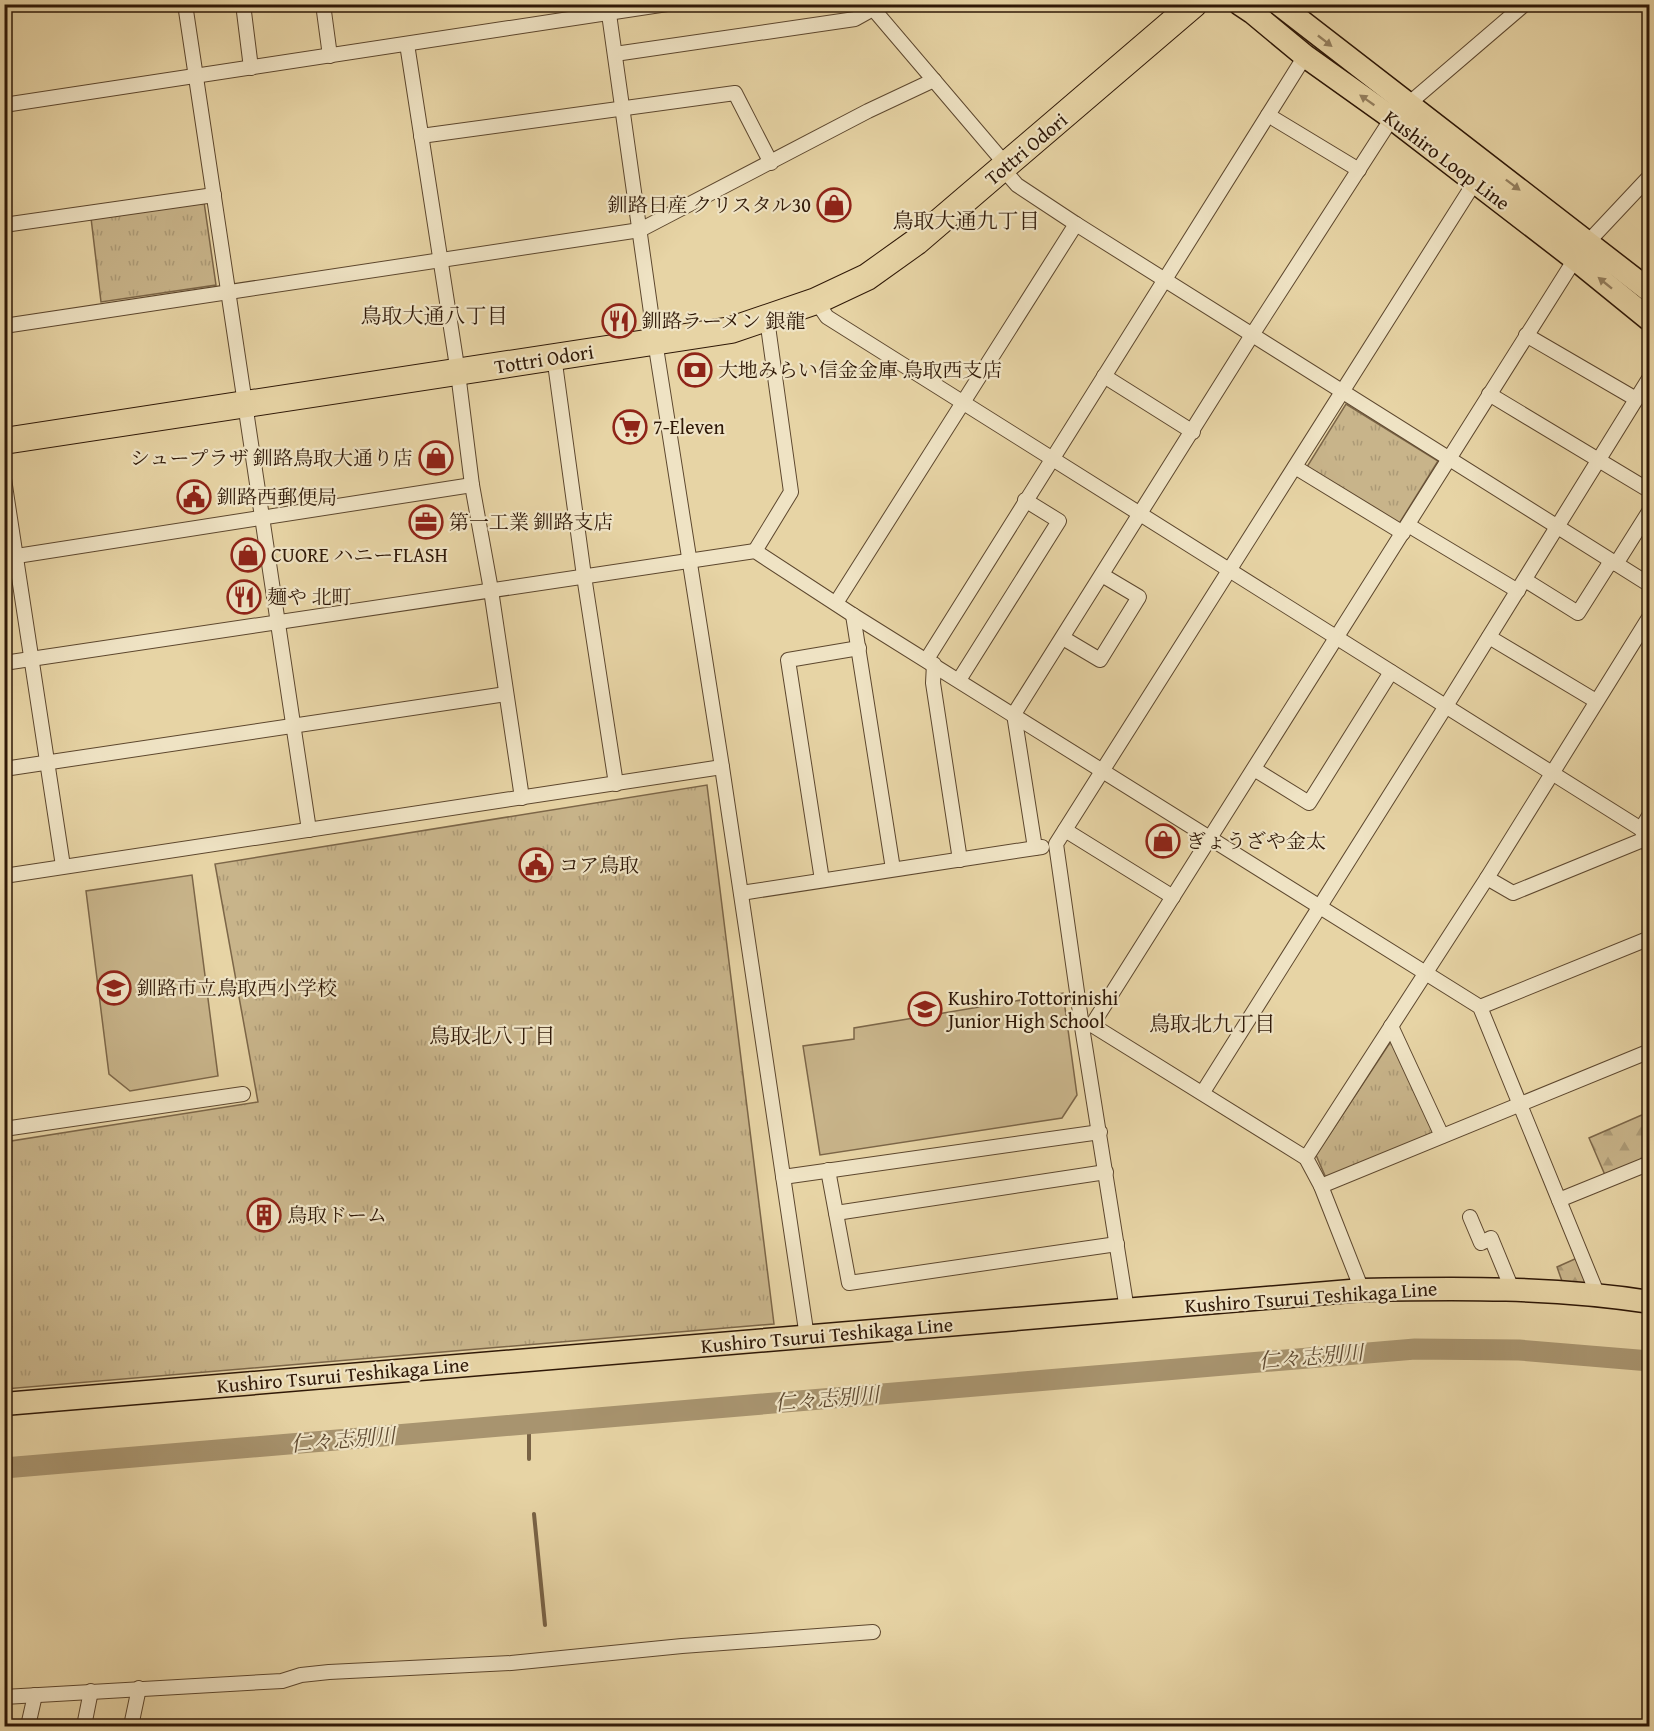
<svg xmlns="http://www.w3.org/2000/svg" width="1654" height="1731" viewBox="0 0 1654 1731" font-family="'Gentium Book Plus','Noto Serif JP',serif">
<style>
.grass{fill:#c8b48a;stroke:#7c6648;stroke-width:1.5}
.forest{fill:url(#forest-firs);stroke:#7c6648;stroke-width:1.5}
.park{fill:url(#park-tufts);stroke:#7c6648;stroke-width:1.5}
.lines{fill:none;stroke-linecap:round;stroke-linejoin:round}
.stream{stroke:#786245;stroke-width:4}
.river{stroke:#a8946f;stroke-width:21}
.street-casing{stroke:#5d472e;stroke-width:16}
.primary-casing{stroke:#2f1807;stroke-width:25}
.highway-casing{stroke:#2f1807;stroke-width:28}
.street{stroke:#efe3c4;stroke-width:14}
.primary{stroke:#e7d4a5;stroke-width:22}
.highway{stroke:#e7d4a5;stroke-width:26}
.oneway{fill:#947f5e}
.labels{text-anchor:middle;stroke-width:4.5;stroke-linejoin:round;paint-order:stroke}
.street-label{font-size:20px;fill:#2f1807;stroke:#efe3c4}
.poi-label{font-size:20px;fill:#2f1807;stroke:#efe3c4;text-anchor:start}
.neighbourhood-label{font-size:21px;fill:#2f1807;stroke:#efe3c4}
.water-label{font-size:21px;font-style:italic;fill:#5f4a31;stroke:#efe3c4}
</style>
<defs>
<pattern id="forest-firs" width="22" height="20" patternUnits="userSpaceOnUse" patternTransform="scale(1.5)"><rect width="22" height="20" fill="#c8b48a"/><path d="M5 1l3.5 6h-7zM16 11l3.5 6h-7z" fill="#ac9a76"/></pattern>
<pattern id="park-tufts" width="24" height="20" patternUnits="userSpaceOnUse" patternTransform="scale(1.5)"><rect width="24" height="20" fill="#c8b48a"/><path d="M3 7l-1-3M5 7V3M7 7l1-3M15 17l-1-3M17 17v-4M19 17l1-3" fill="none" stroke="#ac9a76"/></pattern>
</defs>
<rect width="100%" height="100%" fill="#e7d4a5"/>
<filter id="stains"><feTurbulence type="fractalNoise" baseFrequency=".00333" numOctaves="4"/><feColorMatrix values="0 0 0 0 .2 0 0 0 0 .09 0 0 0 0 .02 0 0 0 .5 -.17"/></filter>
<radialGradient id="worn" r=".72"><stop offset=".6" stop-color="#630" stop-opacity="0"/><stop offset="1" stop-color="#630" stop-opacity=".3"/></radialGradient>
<!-- grass -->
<g class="grass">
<polygon points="192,875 218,1076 130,1091 109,1074 86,891"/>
<polygon points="1063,993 1077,1095 1062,1118 820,1155 803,1046 854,1039 854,1028"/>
</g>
<!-- forest -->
<g class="forest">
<polygon points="1644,1114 1649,1126 1649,1156 1605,1175 1589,1138"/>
<polygon points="1577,1258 1589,1286 1563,1284 1557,1267"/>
</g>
<!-- park -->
<g class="park">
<polygon points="204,202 216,285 101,302 91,218"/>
<polygon points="1346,404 1438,461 1397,527 1305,470"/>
<polygon points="707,785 774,1324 5,1389 5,1142 258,1102 215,864"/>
<polygon points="1393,1038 1436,1133 1326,1178 1316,1155"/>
</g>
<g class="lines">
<!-- stream -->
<g class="stream">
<polyline points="529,1423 529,1459"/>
<polyline points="534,1514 545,1625"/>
</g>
<!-- river -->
<polyline class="river" points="4,1468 1415,1349 1519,1350 1650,1361"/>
<!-- street casing -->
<g class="street-casing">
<g id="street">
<polyline points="185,4 309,830"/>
<polyline points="243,4 251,68"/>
<polyline points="323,4 330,56"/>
<polyline points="869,4 1007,166"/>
<polyline points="609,14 655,341 722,767 807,1337"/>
<polyline points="407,44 458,373 472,485 491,590 522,798"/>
<polyline points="615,54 855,19 873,9"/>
<polyline points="4,105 667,4"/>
<polyline points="1268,115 1359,170"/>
<polyline points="421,136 735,93 771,163"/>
<polyline points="1003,169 1017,185 1076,224 1650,585"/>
<polyline points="4,225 214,195"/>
<polyline points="816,301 827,317 1641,829 1650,849"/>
<polyline points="4,326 640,230 868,111 934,80"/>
<polyline points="1526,335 1636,399"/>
<polyline points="554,356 584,576 616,784"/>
<polyline points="1104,376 1193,432"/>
<polyline points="1489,394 1650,491"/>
<polyline points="1295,467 1403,533"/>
<polyline points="4,479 63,866"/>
<polyline points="1408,525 1518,591"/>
<polyline points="755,551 791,492 767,319"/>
<polyline points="4,558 472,485"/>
<polyline points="1616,564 1650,510"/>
<polyline points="1525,580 1578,613 1611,561"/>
<polyline points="836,603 1076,224"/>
<polyline points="853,615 893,869"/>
<polyline points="1489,637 1596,701"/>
<polyline points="1063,638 1100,660 1139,597 1102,575"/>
<polyline points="927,659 1305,56"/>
<path d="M4 663C255 625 505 588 755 551L853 615 1480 1007 1597 1293"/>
<polyline points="934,664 933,683 960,860"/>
<polyline points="959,680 1059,521 1025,500"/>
<polyline points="4,769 506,694"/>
<polyline points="1254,769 1309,803 1391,672"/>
<polyline points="1641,829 1650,814"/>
<polyline points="1065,830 1173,897"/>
<polyline points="1035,848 1014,714 1252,335 1392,118 1525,4"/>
<polyline points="4,876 722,767"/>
<polyline points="1487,878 1513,893 1645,839"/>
<polyline points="822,880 788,660 859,648"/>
<polyline points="741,893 1042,847"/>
<polyline points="1480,1007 1650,938"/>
<polyline points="1092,1025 1575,259 1588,242 1650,176"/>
<polyline points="1084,1026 1092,1025 1306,1158 1321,1186 1362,1290"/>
<polyline points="1391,1026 1442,1136"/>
<polyline points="1203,1092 1446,706 1650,377"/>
<polyline points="4,1129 243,1094"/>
<polyline points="1306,1158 1487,878 1650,616"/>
<polyline points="828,1170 849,1283 1117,1244"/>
<polyline points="783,1177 1100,1132"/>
<polyline points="1321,1186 1650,1051"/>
<polyline points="1559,1200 1650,1163"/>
<polyline points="836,1213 1106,1172"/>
<polyline points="1470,1217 1481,1243 1491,1238 1512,1289"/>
<polyline points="1127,1310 1082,1027 1056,844 1478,177"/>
<polyline points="4,1697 282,1681 301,1675 329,1672 511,1663 682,1646 873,1632"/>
<polyline points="28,1726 35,1695"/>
<polyline points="84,1726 91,1691"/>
<polyline points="131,1726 139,1688"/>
</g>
</g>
<!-- primary casing -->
<g class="primary-casing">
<g id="primary">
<polyline points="1240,4 1252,12 1305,56 1392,118 1575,259 1650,320"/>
<polyline points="1279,4 1650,291"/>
<path d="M4 1404 1362 1290C1458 1288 1554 1287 1650 1302"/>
</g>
</g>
<!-- highway casing -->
<g class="highway-casing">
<polyline id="highway" points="4,441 731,330 816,301 867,277 916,242 1194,4"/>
</g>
<!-- street -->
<use href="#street" class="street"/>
<!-- primary -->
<use href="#primary" class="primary"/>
<!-- highway -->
<use href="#highway" class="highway"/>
</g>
<!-- one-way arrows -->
<defs><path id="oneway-solid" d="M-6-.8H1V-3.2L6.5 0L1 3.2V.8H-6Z" transform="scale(1.5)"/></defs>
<g class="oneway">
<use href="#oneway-solid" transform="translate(1325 41) rotate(38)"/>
<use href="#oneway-solid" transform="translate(1367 100) rotate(-145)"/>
<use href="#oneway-solid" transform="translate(1513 185) rotate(37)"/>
<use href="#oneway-solid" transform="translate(1605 283) rotate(-141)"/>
</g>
<!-- icons -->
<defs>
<g id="shop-ring" transform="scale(1.725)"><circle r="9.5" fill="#efe3c4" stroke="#8f2418" stroke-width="1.5"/><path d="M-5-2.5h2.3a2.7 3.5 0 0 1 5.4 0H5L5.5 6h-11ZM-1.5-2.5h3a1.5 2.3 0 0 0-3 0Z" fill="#8f2418"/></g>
<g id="restaurant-ring" transform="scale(1.725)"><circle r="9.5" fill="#efe3c4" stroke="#8f2418" stroke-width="1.5"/><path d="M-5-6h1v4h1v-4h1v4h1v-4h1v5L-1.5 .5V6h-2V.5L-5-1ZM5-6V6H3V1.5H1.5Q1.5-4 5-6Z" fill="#8f2418"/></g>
<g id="bank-ring" transform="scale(1.725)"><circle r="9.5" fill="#efe3c4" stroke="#8f2418" stroke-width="1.5"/><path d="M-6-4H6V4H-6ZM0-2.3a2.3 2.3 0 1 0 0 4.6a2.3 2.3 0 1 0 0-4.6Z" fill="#8f2418"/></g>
<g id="supermarket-ring" transform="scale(1.725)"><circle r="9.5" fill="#efe3c4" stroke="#8f2418" stroke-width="1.5"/><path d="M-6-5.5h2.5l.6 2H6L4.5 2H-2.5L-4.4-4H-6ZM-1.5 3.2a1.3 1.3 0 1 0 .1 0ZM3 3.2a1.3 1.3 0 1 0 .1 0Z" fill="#8f2418"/></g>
<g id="civic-ring" transform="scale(1.725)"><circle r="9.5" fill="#efe3c4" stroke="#8f2418" stroke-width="1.5"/><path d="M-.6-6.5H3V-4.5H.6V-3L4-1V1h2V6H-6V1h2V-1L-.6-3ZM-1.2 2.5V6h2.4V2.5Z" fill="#8f2418"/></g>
<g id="office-ring" transform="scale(1.725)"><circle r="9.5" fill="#efe3c4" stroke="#8f2418" stroke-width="1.5"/><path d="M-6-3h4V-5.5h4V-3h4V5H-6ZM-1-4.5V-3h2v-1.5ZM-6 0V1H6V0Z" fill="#8f2418"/></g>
<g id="school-ring" transform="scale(1.725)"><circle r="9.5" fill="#efe3c4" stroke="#8f2418" stroke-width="1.5"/><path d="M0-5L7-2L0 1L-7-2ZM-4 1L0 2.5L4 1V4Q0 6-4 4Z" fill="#8f2418"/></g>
<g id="building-ring" transform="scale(1.725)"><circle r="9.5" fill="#efe3c4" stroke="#8f2418" stroke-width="1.5"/><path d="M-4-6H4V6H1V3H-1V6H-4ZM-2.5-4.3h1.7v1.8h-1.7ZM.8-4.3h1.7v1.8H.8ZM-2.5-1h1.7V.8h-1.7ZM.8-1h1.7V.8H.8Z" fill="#8f2418"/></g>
</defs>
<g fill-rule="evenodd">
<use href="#shop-ring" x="834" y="205"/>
<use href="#restaurant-ring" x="619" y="321"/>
<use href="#bank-ring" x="695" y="370"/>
<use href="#supermarket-ring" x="630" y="427"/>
<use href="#shop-ring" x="436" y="458"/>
<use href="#civic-ring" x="194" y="497"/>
<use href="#office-ring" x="426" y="522"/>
<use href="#shop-ring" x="248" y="555"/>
<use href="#restaurant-ring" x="244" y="597"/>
<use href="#shop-ring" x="1163" y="841"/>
<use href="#civic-ring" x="536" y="865"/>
<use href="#school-ring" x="114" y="988"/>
<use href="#school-ring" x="925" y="1009"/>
<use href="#building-ring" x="264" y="1215"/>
</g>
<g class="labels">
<!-- street labels -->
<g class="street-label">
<text transform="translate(1026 149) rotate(-40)" y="7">Tottri Odori</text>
<text transform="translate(1447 160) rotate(37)" y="7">Kushiro Loop Line</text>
<text transform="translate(544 359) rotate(-9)" y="7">Tottri Odori</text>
<text transform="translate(1311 1297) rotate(-4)" y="7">Kushiro Tsurui Teshikaga Line</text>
<text transform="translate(827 1335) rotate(-5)" y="7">Kushiro Tsurui Teshikaga Line</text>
<text transform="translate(343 1375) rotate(-5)" y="7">Kushiro Tsurui Teshikaga Line</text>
</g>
<!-- poi labels -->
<g class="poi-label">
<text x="811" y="212" text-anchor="end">釧路日産 クリスタル30</text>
<text x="642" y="328">釧路ラーメン 銀龍</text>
<text x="718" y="377">大地みらい信金金庫 鳥取西支店</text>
<text x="653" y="434">7-Eleven</text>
<text x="413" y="465" text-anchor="end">シュープラザ 釧路鳥取大通り店</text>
<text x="217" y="504">釧路西郵便局</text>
<text x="449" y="529">第一工業 釧路支店</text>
<text x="271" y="562">CUORE ハニーFLASH</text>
<text x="267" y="604">麺や 北町</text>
<text x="1186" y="848">ぎょうざや金太</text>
<text x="559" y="872">コア鳥取</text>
<text x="137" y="995">釧路市立鳥取西小学校</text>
<text x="948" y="1005">Kushiro Tottorinishi<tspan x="948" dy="23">Junior High School</tspan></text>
<text x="287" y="1222">鳥取ドーム</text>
</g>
<!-- neighbourhood labels -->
<g class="neighbourhood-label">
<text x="966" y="228">鳥取大通九丁目</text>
<text x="434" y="323">鳥取大通八丁目</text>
<text x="1212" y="1031">鳥取北九丁目</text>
<text x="492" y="1043">鳥取北八丁目</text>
</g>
<!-- water labels -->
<g class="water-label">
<text transform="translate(1311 1357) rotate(-5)" y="7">仁々志別川</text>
<text transform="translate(827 1399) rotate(-5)" y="7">仁々志別川</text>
<text transform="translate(343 1440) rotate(-5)" y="7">仁々志別川</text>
</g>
</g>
<!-- margin -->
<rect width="1654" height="1731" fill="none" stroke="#e7d4a5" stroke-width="24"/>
<rect x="6" y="6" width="1642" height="1719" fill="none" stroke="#2f1807" stroke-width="3"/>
<rect x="12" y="12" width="1630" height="1707" fill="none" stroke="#2f1807" stroke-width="1.5"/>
<rect width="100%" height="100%" filter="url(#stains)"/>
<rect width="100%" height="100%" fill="url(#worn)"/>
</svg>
